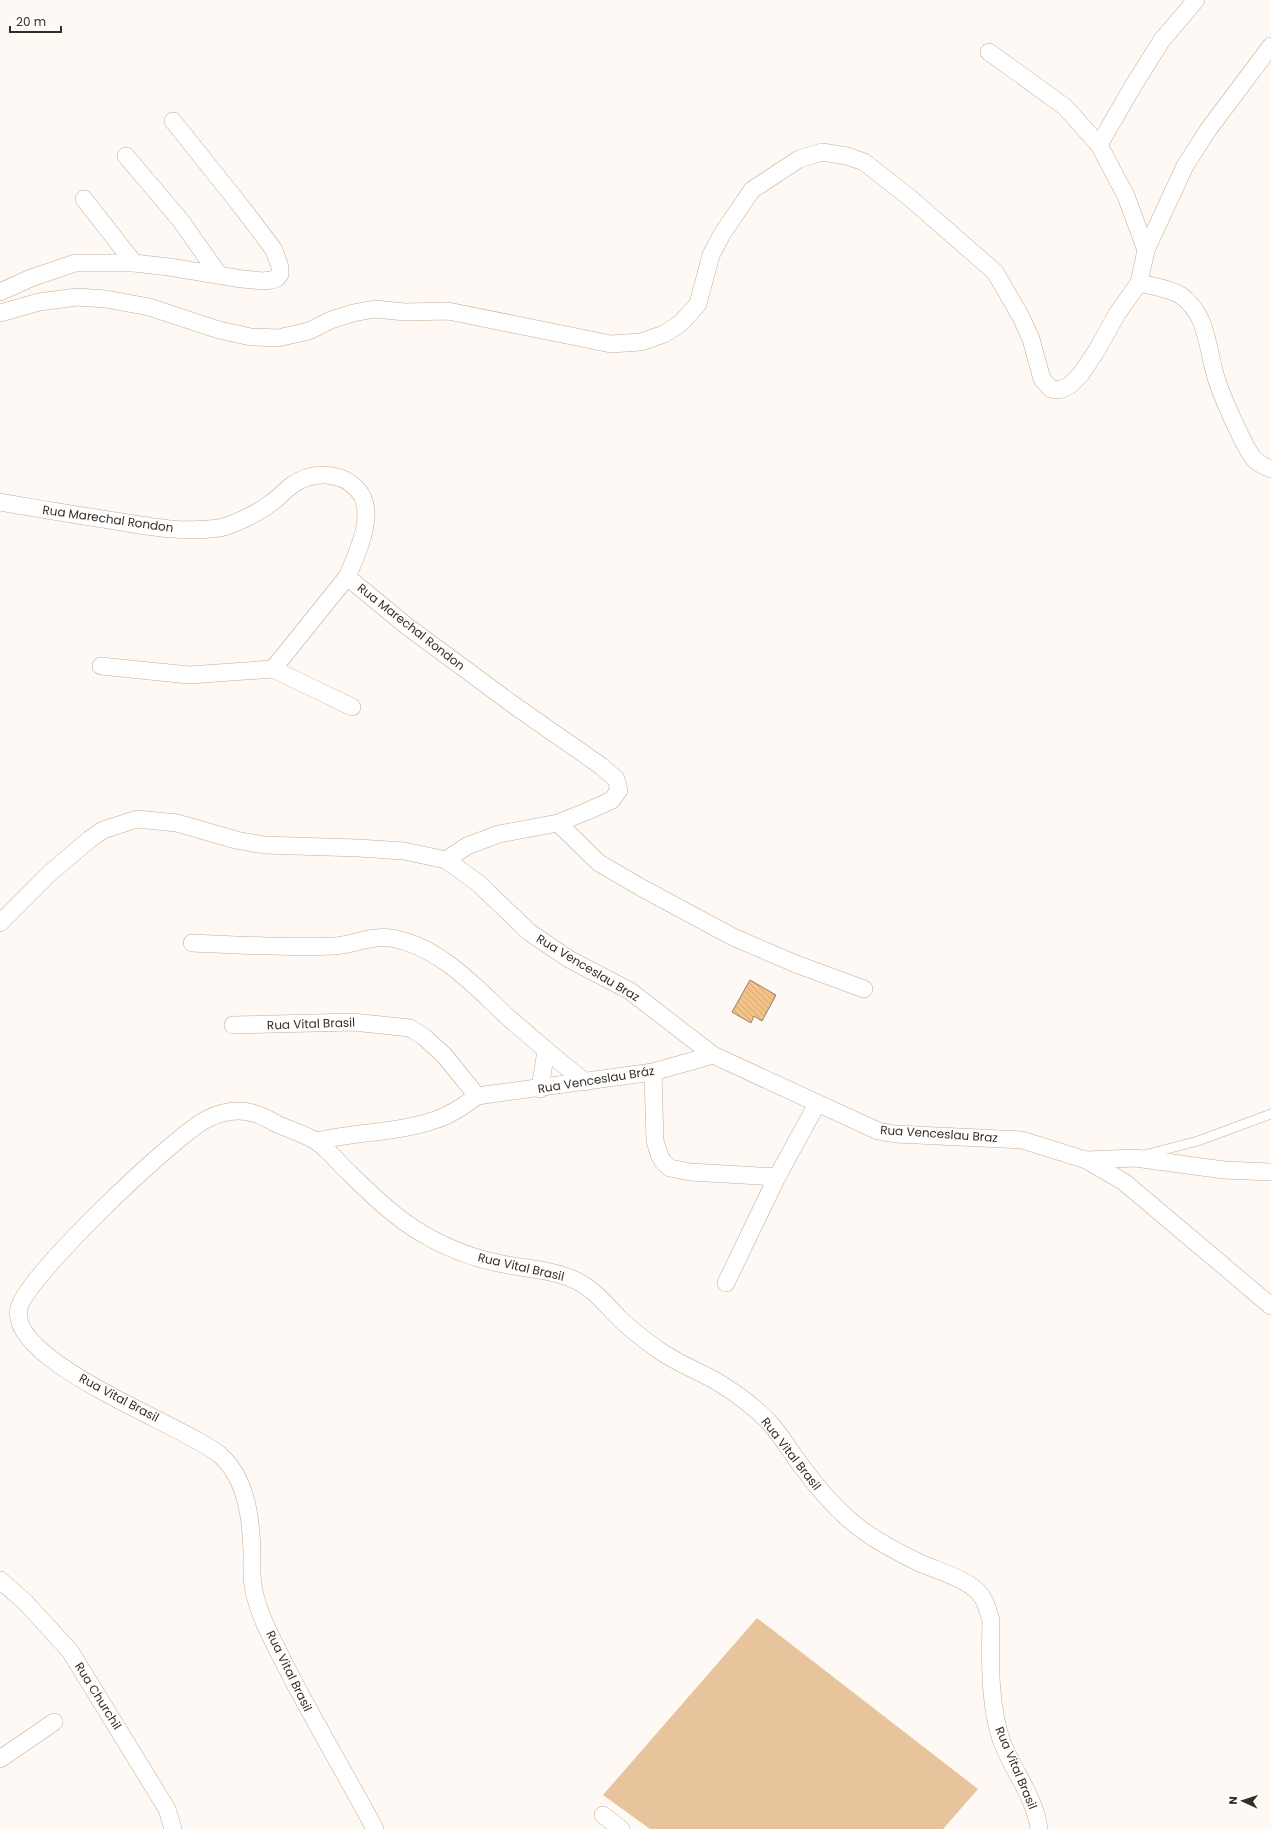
<svg xmlns="http://www.w3.org/2000/svg" width="1271" height="1829" viewBox="0 0 1271 1829" font-family="Poppins,sans-serif">
<style>
.grass{fill:#e7c49c}
.building{fill:url(#building-back-hatch);stroke:#937e67}
.lines{fill:none;stroke-linecap:round;stroke-linejoin:round}
.service-casing{stroke:#c2ad94;stroke-width:10}
.minor-casing{stroke:#c2ad94;stroke-width:18}
.service{stroke:#fff;stroke-width:9}
.minor{stroke:#fff;stroke-width:17}
.labels{text-anchor:middle;stroke-width:3;stroke-linejoin:round;paint-order:stroke}
.street-label{font-size:12px;fill:#372e24;stroke:#fff}
</style>
<defs>
<pattern id="building-back-hatch" width="6" height="6" patternUnits="userSpaceOnUse"><rect width="6" height="6" fill="#f5c286"/><path d="M-1 5l2 2M0 0l6 6M5-1l2 2" fill="none" stroke="#d3a774"/></pattern>
</defs>
<rect width="100%" height="100%" fill="#fef9f4"/>
<!-- grass -->
<polygon class="grass" points="757,1618 978,1789 943,1829 650,1829 603,1795"/>
<!-- building -->
<polygon class="building" points="750,980 776,995 762,1021 754,1016 751,1023 732,1012"/>
<g class="lines">
<!-- service casing -->
<g class="service-casing">
<polyline id="service" points="1144,1155 1198,1141 1271,1114"/>
</g>
<!-- minor casing -->
<g class="minor-casing">
<g id="minor">
<polyline points="989,52 1065,107 1099,145 1126,196 1146,250"/>
<polyline points="1099,145 1133,86 1162,40 1196,0"/>
<polyline points="126,156 181,221 219,275"/>
<polyline points="84,199 134,263"/>
<path d="M1139 283C1152 286 1168 288 1180 295 1207 313 1207 346 1215 374 1219 390 1245 450 1255 460 1259 464 1266 467 1271 469"/>
<polyline points="0,292 31,278 75,263 134,263 169,267 242,279 263,281 272,280 277,278 280,274 280,267 274,250 244,210 173,121"/>
<polyline points="0,313 39,302 77,297 106,299 149,307 219,330 251,337 278,338 309,331 331,320 353,313 375,309 405,312 448,311 611,344 641,342 664,334 681,323 698,304 711,255 722,234 752,190 799,159 822,152 847,156 864,162 910,198 995,272 1021,317 1031,339 1042,379 1051,389 1059,390 1069,386 1081,374 1097,350 1117,314 1139,283 1146,250 1185,166 1208,130 1271,46"/>
<path d="M0 502C39 509 78 515 116 521 150 527 185 533 219 528 231 526 258 513 268 505 277 500 283 492 291 486 311 471 340 471 357 489 378 511 357 554 347 577L408 627 515 706 601 766 616 779 619 790 612 800 590 810 558 823 499 834 467 846 446 860"/>
<polyline points="101,666 189,675 273,669 352,707"/>
<polyline points="273,669 347,577"/>
<polyline points="558,823 599,863 642,888 733,937 796,964 864,989"/>
<polyline points="0,923 50,873 90,839 103,830 137,819 177,823 236,840 264,845 358,848 404,851 446,860 478,883 529,932 569,959 630,991 713,1055 878,1131 895,1134 1022,1140 1086,1160 1124,1182 1271,1306"/>
<path d="M192 943C239 945 287 948 334 946 352 945 372 935 391 938 440 946 476 988 511 1020 535 1041 560 1062 585 1082"/>
<polyline points="233,1025 353,1022 410,1028 424,1037 444,1055 477,1096"/>
<polyline points="653,1072 655,1141 659,1154 663,1162 670,1168 690,1172 777,1177"/>
<polyline points="540,1089 546,1050"/>
<path d="M317 1141C355 1132 397 1133 435 1120 451 1115 464 1106 477 1096L653 1072 713 1055"/>
<polyline points="1086,1160 1135,1158 1224,1170 1271,1172"/>
<polyline points="726,1283 777,1177 817,1104"/>
<polyline points="0,1580 25,1602 70,1651 167,1809 173,1829"/>
<polyline points="0,1759 54,1722"/>
<polyline points="603,1815 621,1829"/>
<path d="M375 1829C345 1773 312 1718 283 1661 272 1639 259 1615 254 1591 251 1578 252 1565 252 1552 251 1519 247 1479 220 1455 184 1425 6 1362 19 1308 26 1277 175 1135 207 1119 221 1112 238 1109 253 1113 262 1115 271 1121 279 1125 291 1130 304 1134 314 1140 325 1146 334 1157 342 1166 368 1191 392 1216 423 1234 447 1248 475 1259 503 1264 527 1269 555 1270 577 1281 595 1290 606 1305 620 1319 631 1330 645 1340 657 1349 675 1362 696 1370 716 1381 734 1392 754 1406 769 1422 782 1436 791 1453 803 1468 820 1491 839 1513 862 1530 880 1543 901 1554 920 1563 938 1571 968 1579 980 1594 986 1601 988 1611 991 1620 990 1658 989 1706 1002 1742 1013 1771 1035 1797 1039 1829"/>
</g>
</g>
<!-- service -->
<use href="#service" class="service"/>
<!-- minor -->
<use href="#minor" class="minor"/>
</g>
<g class="labels">
<!-- street labels -->
<g class="street-label">
<text transform="translate(108 519) rotate(8)" y="4">Rua Marechal Rondon</text>
<text transform="translate(411 627) rotate(38)" y="4">Rua Marechal Rondon</text>
<text transform="translate(588 968) rotate(31)" y="4">Rua Venceslau Braz</text>
<text transform="translate(311 1024) rotate(-2)" y="4">Rua Vital Brasil</text>
<text transform="translate(596 1080) rotate(-9)" y="4">Rua Venceslau Bráz</text>
<text transform="translate(939 1134) rotate(4)" y="4">Rua Venceslau Braz</text>
<text transform="translate(521 1267) rotate(13)" y="4">Rua Vital Brasil</text>
<text transform="translate(119 1398) rotate(28)" y="4">Rua Vital Brasil</text>
<text transform="translate(791 1454) rotate(52)" y="4">Rua Vital Brasil</text>
<text transform="translate(289 1671) rotate(64)" y="4">Rua Vital Brasil</text>
<text transform="translate(98 1696) rotate(58)" y="4">Rua Churchil</text>
<text transform="translate(1016 1768) rotate(67)" y="4">Rua Vital Brasil</text>
</g>
</g>
<!-- north arrow -->
<g transform="translate(1243 1801) rotate(273)" stroke="#ffffff" stroke-width="3" paint-order="stroke">
<path d="M0-3L7 15L0 10L-7 15Z" fill="#372e24"/>
<text y="-6" font-size="11" font-weight="bold" text-anchor="middle" fill="#372e24">N</text>
</g>
<!-- scale -->
<path d="M10 26v6h51v-6" fill="none" stroke="#372e24" stroke-width="2"/>
<text x="16" y="26" font-size="12" fill="#372e24" stroke="#ffffff" stroke-width="3" paint-order="stroke">20 m</text>
</svg>
